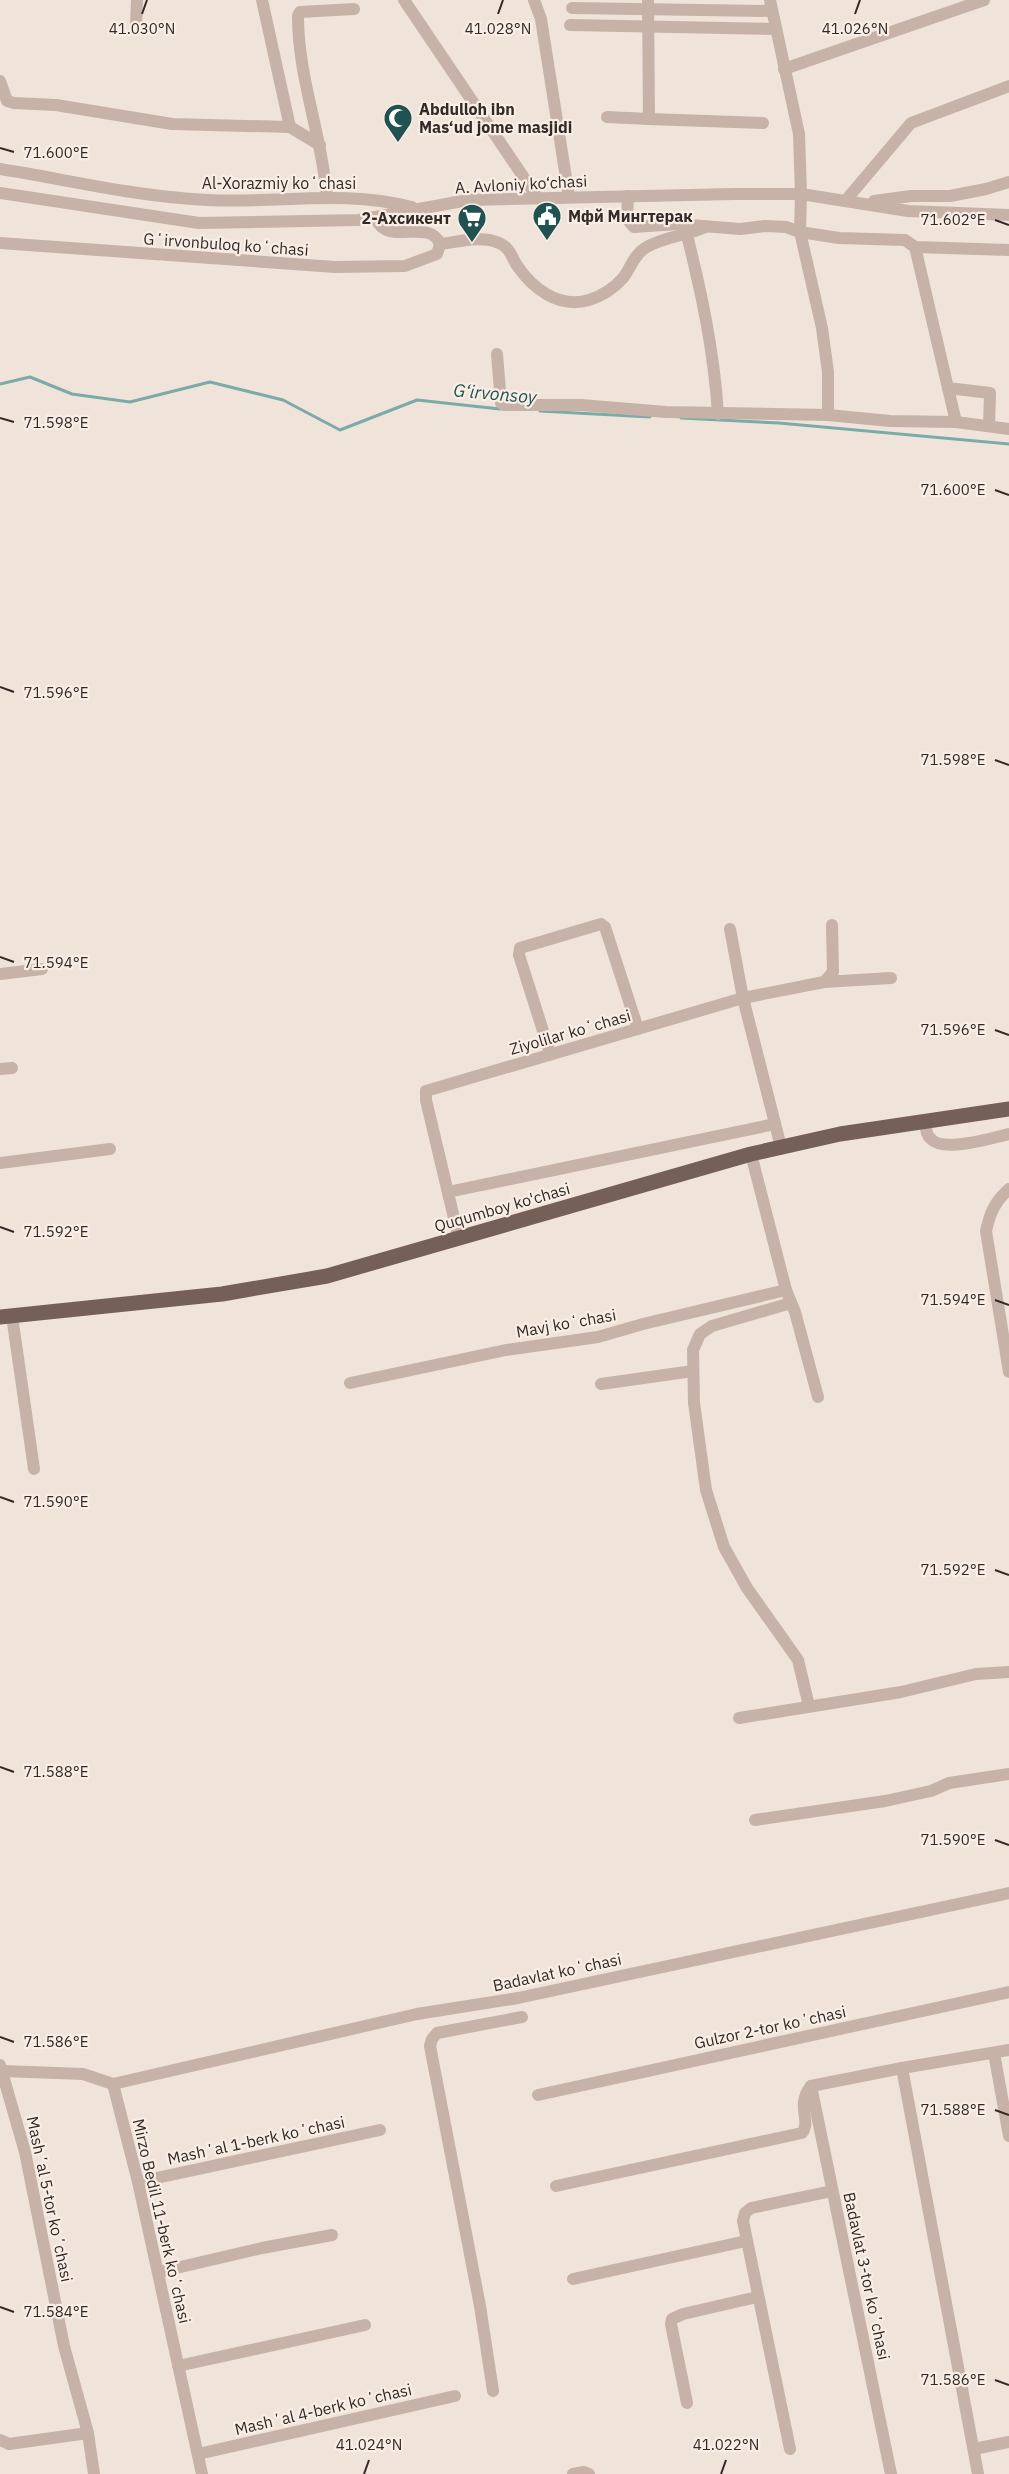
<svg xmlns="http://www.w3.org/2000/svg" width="1009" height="2474" viewBox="0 0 1009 2474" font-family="'IBM Plex Sans',sans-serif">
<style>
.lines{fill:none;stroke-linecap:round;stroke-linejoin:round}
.stream{stroke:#7baba8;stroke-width:3}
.minor{stroke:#c7b2a7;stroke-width:12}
.major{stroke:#755f59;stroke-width:15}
.ticks{fill:none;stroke:#332a27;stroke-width:2}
.labels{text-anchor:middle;stroke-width:4.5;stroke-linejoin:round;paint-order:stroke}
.poi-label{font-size:16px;font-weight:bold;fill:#332a27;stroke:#f8eee6;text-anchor:start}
.street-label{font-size:16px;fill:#332a27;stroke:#f8eee6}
.water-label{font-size:18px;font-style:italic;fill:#1f5250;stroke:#f8eee6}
.ticks-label{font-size:15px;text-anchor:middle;fill:#332a27;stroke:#f8eee6;stroke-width:4.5;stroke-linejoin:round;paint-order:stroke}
</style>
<rect width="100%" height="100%" fill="#f0e3da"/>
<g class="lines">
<!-- stream -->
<g class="stream">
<polyline points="0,384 30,377 72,394 130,402 210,382 283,400 340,430 417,400 500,409"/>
<polyline points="540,411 650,417"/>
<polyline points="681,418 779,423 1009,444"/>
</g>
<!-- minor -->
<g class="minor">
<polyline points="262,0 290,127"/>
<polyline points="404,0 537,197"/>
<polyline points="534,0 541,19 569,197"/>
<polyline points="648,0 649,119 763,123"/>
<polyline points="770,0 799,134 801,194 800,232 822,328 828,372 828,415"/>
<polyline points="572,8 772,11"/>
<polyline points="570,25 776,29"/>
<polyline points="136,27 137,0"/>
<polyline points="784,69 984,0"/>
<polyline points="0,81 7,101 14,103 56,105 172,124 290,127 320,145"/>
<polyline points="607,117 649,119"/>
<path d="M0 169C69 180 138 197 208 200 279 204 341 189 412 207"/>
<polyline points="0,193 199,223 359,220 468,200 735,194 801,194 908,211 1009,215"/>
<polyline points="628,196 627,219 634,227 678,224 740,229 765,226 786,227 800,232 839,238 905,240 915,247 1009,250"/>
<path d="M327 197C322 135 298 78 298 16L300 12 354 9"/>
<polyline points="846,200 911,123 1009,86"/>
<polyline points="874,201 911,196 950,196 986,189 1009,182"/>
<path d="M687 235C702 295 714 352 718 414"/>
<path d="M0 243 335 267 405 266 437 254 440 244C432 222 400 238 385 229 380 227 378 222 375 218"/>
<path d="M440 244C458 242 482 235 499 243 509 247 511 255 516 264 532 288 558 309 589 300 602 296 614 288 623 278 631 268 633 256 645 248 662 237 686 236 705 227"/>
<polyline points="915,247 956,422"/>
<polyline points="497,354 501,403 504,405 581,405 666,412 828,415 890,421 956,422 1009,429"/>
<polyline points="948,388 990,393 989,426"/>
<polyline points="730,929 743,998 781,1147"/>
<polyline points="0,974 42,969"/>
<polyline points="824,982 891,978"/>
<polyline points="550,1053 519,955 520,948 601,924 605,927 638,1029"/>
<polyline points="0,1069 12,1068"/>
<path d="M925 1122C926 1128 926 1135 931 1139 944 1153 992 1138 1009 1134"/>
<polyline points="751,1154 786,1290 795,1312 818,1397"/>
<polyline points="0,1163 110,1149"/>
<path d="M1009 1189C995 1201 990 1213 986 1231L1009 1372"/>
<polyline points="448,1192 775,1124"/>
<polyline points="459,1239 426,1100 426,1091 743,998 824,982 833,972 832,925"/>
<polyline points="791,1303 712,1326 700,1334 693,1350 694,1403 706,1490 724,1547 747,1588 798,1660 809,1706"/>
<polyline points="12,1316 34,1469"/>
<polyline points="350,1383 506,1350 598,1337 643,1324 786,1290"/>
<polyline points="601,1384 693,1371"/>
<polyline points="739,1718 901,1692 976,1674 1009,1672"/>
<polyline points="755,1820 885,1801 931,1791 949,1783 1009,1774"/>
<polyline points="994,2053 1009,2136"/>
<polyline points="0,2065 25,2152 64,2346 88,2433 94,2474"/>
<polyline points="902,2068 978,2474"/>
<polyline points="3,2071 83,2074 113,2084 138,2182 202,2474"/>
<polyline points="113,2084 417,2014 518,1998 1009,1893"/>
<polyline points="811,2086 891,2474"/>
<polyline points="538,2095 1009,1992"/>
<polyline points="138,2182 380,2130"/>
<path d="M556 2186 802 2133C812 2121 795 2106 811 2086L902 2068 1009 2050"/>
<polyline points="159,2272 262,2248 332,2235"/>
<polyline points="573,2279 746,2241"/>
<polyline points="178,2366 365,2325"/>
<polyline points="493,2391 480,2306 430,2046 432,2039 437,2033 522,2017"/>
<polyline points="687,2403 671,2324 672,2319 683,2314 757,2297"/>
<polyline points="0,2440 9,2444 88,2433"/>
<polyline points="790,2449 743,2221 745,2213 751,2208 832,2191"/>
<polyline points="974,2449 1009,2442"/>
<polyline points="198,2454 455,2396"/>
<polyline points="573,2474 584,2472 589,2474"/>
</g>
<!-- major -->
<polyline class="major" points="0,1317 222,1294 327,1276 751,1154 840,1134 1009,1109"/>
</g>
<!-- ticks -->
<path class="ticks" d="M142 14 147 0M498 14 503 0M855 14 860 0M0 148 14 152M995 220 1009 225M0 418 14 422M995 490 1009 495M0 687 14 692M995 760 1009 765M0 957 14 962M995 1030 1009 1035M0 1227 14 1232M995 1300 1009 1305M0 1497 14 1502M995 1570 1009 1575M0 1767 14 1772M995 1840 1009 1845M0 2037 14 2042M995 2110 1009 2115M0 2307 14 2312M995 2380 1009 2385M364 2474 369 2460M721 2474 726 2460"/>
<!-- icons -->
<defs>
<g id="mosque-pin" transform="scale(1.5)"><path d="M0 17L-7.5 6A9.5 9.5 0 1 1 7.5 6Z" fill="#1f5250" stroke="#f8eee6"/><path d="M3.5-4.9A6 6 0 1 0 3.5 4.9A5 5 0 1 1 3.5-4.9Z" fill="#fff"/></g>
<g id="civic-pin" transform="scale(1.5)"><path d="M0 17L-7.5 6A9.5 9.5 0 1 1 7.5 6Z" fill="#1f5250" stroke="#f8eee6"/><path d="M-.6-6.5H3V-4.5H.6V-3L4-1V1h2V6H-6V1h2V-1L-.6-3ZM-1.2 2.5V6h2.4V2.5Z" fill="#fff"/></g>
<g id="supermarket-pin" transform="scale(1.5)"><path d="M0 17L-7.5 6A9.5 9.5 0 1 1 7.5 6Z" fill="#1f5250" stroke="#f8eee6"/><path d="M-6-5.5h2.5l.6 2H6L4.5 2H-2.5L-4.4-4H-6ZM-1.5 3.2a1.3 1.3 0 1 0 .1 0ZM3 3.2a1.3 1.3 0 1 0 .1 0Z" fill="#fff"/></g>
</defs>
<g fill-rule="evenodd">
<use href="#mosque-pin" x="398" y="118"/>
<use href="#civic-pin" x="547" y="216"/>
<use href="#supermarket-pin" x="472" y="218"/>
</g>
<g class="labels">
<!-- poi labels -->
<g class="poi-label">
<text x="419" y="115">Abdulloh ibn<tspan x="419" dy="18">Mas‘ud jome masjidi</tspan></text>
<text x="568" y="222">Мфй Мингтерак</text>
<text x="451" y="224" text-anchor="end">2-Ахсикент</text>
</g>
<!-- street labels -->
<g class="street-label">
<text x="279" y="189">Al-Xorazmiy koʻchasi</text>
<text transform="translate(521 184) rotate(-3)" y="6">A. Avloniy ko‘chasi</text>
<text transform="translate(226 244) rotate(4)" y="6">Gʻirvonbuloq koʻchasi</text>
<text transform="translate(570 1032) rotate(-16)" y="6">Ziyolilar koʻchasi</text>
<text transform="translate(502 1207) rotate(-16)" y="6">Ququmboy ko'chasi</text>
<text transform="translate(566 1323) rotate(-10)" y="6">Mavj koʻchasi</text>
<text transform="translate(557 1972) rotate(-12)" y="6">Badavlat koʻchasi</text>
<text transform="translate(770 2027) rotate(-12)" y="6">Gulzor 2-tor koʼchasi</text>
<text transform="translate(256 2140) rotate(-12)" y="6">Mashʼal 1-berk koʼchasi</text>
<text transform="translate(50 2199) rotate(78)" y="6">Mashʼal 5-tor koʼchasi</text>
<text transform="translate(162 2221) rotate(77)" y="6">Mirzo Bedil 11-berk koʻchasi</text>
<text transform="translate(867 2276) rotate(78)" y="6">Badavlat 3-tor koʼchasi</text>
<text transform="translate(323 2409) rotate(-13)" y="6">Mashʼal 4-berk koʼchasi</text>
</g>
<!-- water labels -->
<g class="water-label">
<text transform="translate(495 394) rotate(5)" y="6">G‘irvonsoy</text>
</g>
</g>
<g class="ticks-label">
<text x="142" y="34">41.030°N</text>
<text x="498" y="34">41.028°N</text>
<text x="855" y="34">41.026°N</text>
<text x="56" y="158">71.600°E</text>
<text x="953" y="225">71.602°E</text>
<text x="56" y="428">71.598°E</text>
<text x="953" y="495">71.600°E</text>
<text x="56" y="698">71.596°E</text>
<text x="953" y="765">71.598°E</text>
<text x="56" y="968">71.594°E</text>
<text x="953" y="1035">71.596°E</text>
<text x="56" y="1237">71.592°E</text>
<text x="953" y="1305">71.594°E</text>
<text x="56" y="1507">71.590°E</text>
<text x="953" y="1575">71.592°E</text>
<text x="56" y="1777">71.588°E</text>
<text x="953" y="1845">71.590°E</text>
<text x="56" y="2047">71.586°E</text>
<text x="953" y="2115">71.588°E</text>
<text x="56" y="2317">71.584°E</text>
<text x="953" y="2385">71.586°E</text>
<text x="369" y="2450">41.024°N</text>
<text x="726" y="2450">41.022°N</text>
</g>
</svg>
